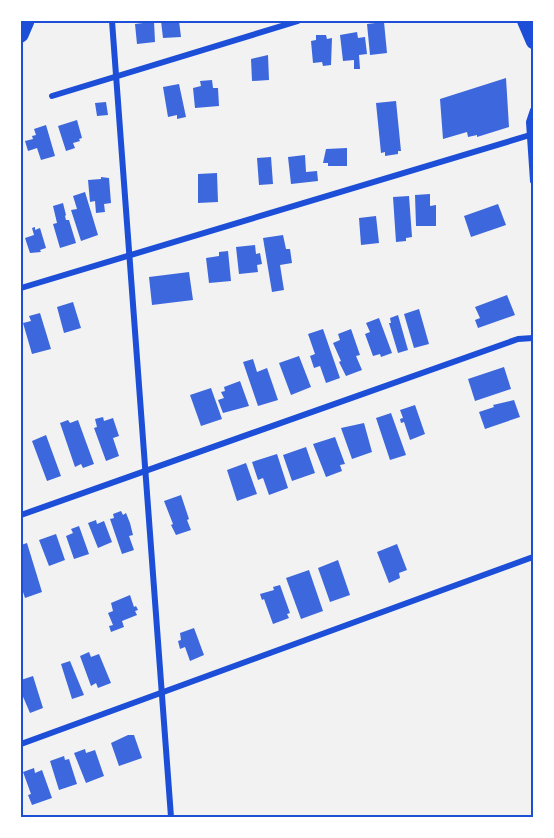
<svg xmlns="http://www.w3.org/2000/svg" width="554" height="838" viewBox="0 0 554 838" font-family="Inter,sans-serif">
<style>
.building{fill:#3d67dc}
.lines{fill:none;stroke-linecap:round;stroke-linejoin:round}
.minor{stroke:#1d4ed8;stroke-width:6}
.primary{stroke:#1d4ed8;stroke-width:14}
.motorway{stroke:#1d4ed8;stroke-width:15}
.neatline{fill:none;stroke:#1d4ed8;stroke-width:2}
</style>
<rect width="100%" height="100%" fill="#f2f2f2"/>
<!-- building -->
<g class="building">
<polygon points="143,21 154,21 155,42 137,44 135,24 143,23"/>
<polygon points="161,21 179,21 181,37 163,38"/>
<polygon points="384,22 387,53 370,55 367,24"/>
<polygon points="357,32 358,38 365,37 367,54 359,55 360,69 354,69 354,60 343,61 340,35"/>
<polygon points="316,35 326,35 327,39 332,38 331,65 323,66 322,62 313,63 311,41 316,40"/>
<polygon points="268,55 269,80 252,81 251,59"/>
<polygon points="506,78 509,127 477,137 477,135 468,137 467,132 443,139 440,99"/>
<polygon points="212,80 213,88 218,88 219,106 195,108 193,88 201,86 200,81"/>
<polygon points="179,84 186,117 177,119 177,115 168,117 163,87"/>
<polygon points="396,101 401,151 398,151 398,154 385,156 385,152 381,153 376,103"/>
<polygon points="106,102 108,115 97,116 95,103"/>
<polygon points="77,120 82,138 79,139 80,141 73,143 75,148 66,151 58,126"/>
<polygon points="46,125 55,156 41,160 37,148 28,151 25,141 33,139 32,136 36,135 34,129"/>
<polygon points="347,148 347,166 328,166 328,163 323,163 326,149"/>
<polygon points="305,155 306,172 317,171 318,181 291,184 288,157"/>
<polygon points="271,157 273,184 259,185 257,158"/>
<polygon points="217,173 218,202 198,203 198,174"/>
<polygon points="101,177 109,178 111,203 104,204 105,212 96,213 95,201 90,202 88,180 101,179"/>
<polygon points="85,192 98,235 81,241 71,210 77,209 73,196"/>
<polygon points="430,194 430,206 436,205 436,226 416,226 415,195"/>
<polygon points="409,196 412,237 406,238 406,241 396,242 393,197"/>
<polygon points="63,203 66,215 65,216 66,220 69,220 76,243 60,248 53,224 57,223 53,206"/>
<polygon points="498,204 506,225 471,237 464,216"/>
<polygon points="376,216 379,243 361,245 359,218"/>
<polygon points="35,227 35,230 40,228 46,248 40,250 41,252 30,253 25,238 34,235 32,228"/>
<polygon points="283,235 286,249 290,249 292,263 280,265 284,290 272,292 263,238"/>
<polygon points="255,245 256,254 260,253 262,264 257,265 258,272 239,274 236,247"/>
<polygon points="228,251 231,281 209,283 206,258 219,256 219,252"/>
<polygon points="189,272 193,300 152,305 149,277"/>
<polygon points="507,295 515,315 478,328 475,320 480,318 475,307"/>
<polygon points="73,302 81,328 64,333 57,307"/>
<polygon points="419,309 429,344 414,348 404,314"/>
<polygon points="40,313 51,349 32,354 23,323 31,321 29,316"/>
<polygon points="398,315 408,350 398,353 389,323 391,323 390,318"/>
<polygon points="379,318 392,353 381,357 380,354 373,356 365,334 370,332 366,323"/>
<polygon points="323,329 340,378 326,383 320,366 314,368 310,356 315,354 308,334"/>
<polygon points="351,329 360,355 356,356 362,370 346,376 339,362 341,361 333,343 340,340 338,334"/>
<polygon points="299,356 311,387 291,395 279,363"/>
<polygon points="253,359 257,372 267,368 278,400 258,406 243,362"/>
<polygon points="504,367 511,389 475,401 468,379"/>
<polygon points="240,381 249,406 223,413 218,400 224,398 221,392 225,391 224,387"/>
<polygon points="211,388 222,419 201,426 190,395"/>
<polygon points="514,400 520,417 485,429 479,412 494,407 493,405"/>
<polygon points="415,405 425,434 410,440 404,422 401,423 400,419 403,418 400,410"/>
<polygon points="391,413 406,455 390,460 376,418"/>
<polygon points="103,417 104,421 113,418 119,436 113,438 119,456 106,461 94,428 97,427 95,419"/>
<polygon points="68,420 70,423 78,420 94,464 83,468 81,464 75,467 60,423"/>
<polygon points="364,423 372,452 352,459 341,428"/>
<polygon points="46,435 61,476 47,481 32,441"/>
<polygon points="335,437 345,464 340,465 342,471 326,477 313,444"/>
<polygon points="306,447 315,473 292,481 283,455"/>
<polygon points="277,454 288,488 269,495 263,478 258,480 252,462"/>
<polygon points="246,463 257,494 237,501 227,470"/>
<polygon points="181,495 189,519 187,520 191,530 176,535 171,525 173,524 164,501"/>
<polygon points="121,511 123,515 126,513 130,523 133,535 129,536 134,550 122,554 110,519 114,518 113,514"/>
<polygon points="96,520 97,524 104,521 112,542 98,548 88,523"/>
<polygon points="79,526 89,554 74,559 66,536 73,533 71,529"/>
<polygon points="56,534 65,560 49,566 39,540"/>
<polygon points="27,543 42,592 25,598 21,586 21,545"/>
<polygon points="397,544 407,570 399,573 400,578 389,583 377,552"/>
<polygon points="338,560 350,595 330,602 318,568"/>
<polygon points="309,570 323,611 301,619 286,578"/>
<polygon points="280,585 290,613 287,614 289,618 273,624 264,599 262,600 260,594 274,590 273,587"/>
<polygon points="130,595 134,607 136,606 138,610 135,611 137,615 122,621 124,627 111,632 109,626 113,625 108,613 113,611 111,603"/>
<polygon points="194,628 204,655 190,661 185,647 180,649 178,641 181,640 180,633"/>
<polygon points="89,652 91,657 99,654 111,683 98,688 96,683 91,686 80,656"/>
<polygon points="70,661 84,695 72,699 61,664"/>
<polygon points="33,676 43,708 30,713 21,692 21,680"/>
<polygon points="128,735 134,735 142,758 119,766 111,743"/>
<polygon points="85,749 86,753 95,750 104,776 86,783 74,753"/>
<polygon points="64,756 65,760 69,759 77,784 59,790 50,761"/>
<polygon points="34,768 35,773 42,770 52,798 32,805 28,795 31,794 23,772"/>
</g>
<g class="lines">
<!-- minor -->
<g class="minor">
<polyline points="112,21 171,817"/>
<polyline points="52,96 298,21"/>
<polyline points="533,110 529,122 533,181"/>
<polyline points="21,288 530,135"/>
<polyline points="21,515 518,339 533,338"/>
<polyline points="21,744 533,557"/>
</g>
<!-- primary -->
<polyline class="primary" points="524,21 533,42"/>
<!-- motorway -->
<polyline class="motorway" points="21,35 27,21"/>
</g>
<!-- border -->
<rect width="554" height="838" fill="none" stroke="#ffffff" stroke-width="45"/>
<rect x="22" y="22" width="510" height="794" class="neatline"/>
</svg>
